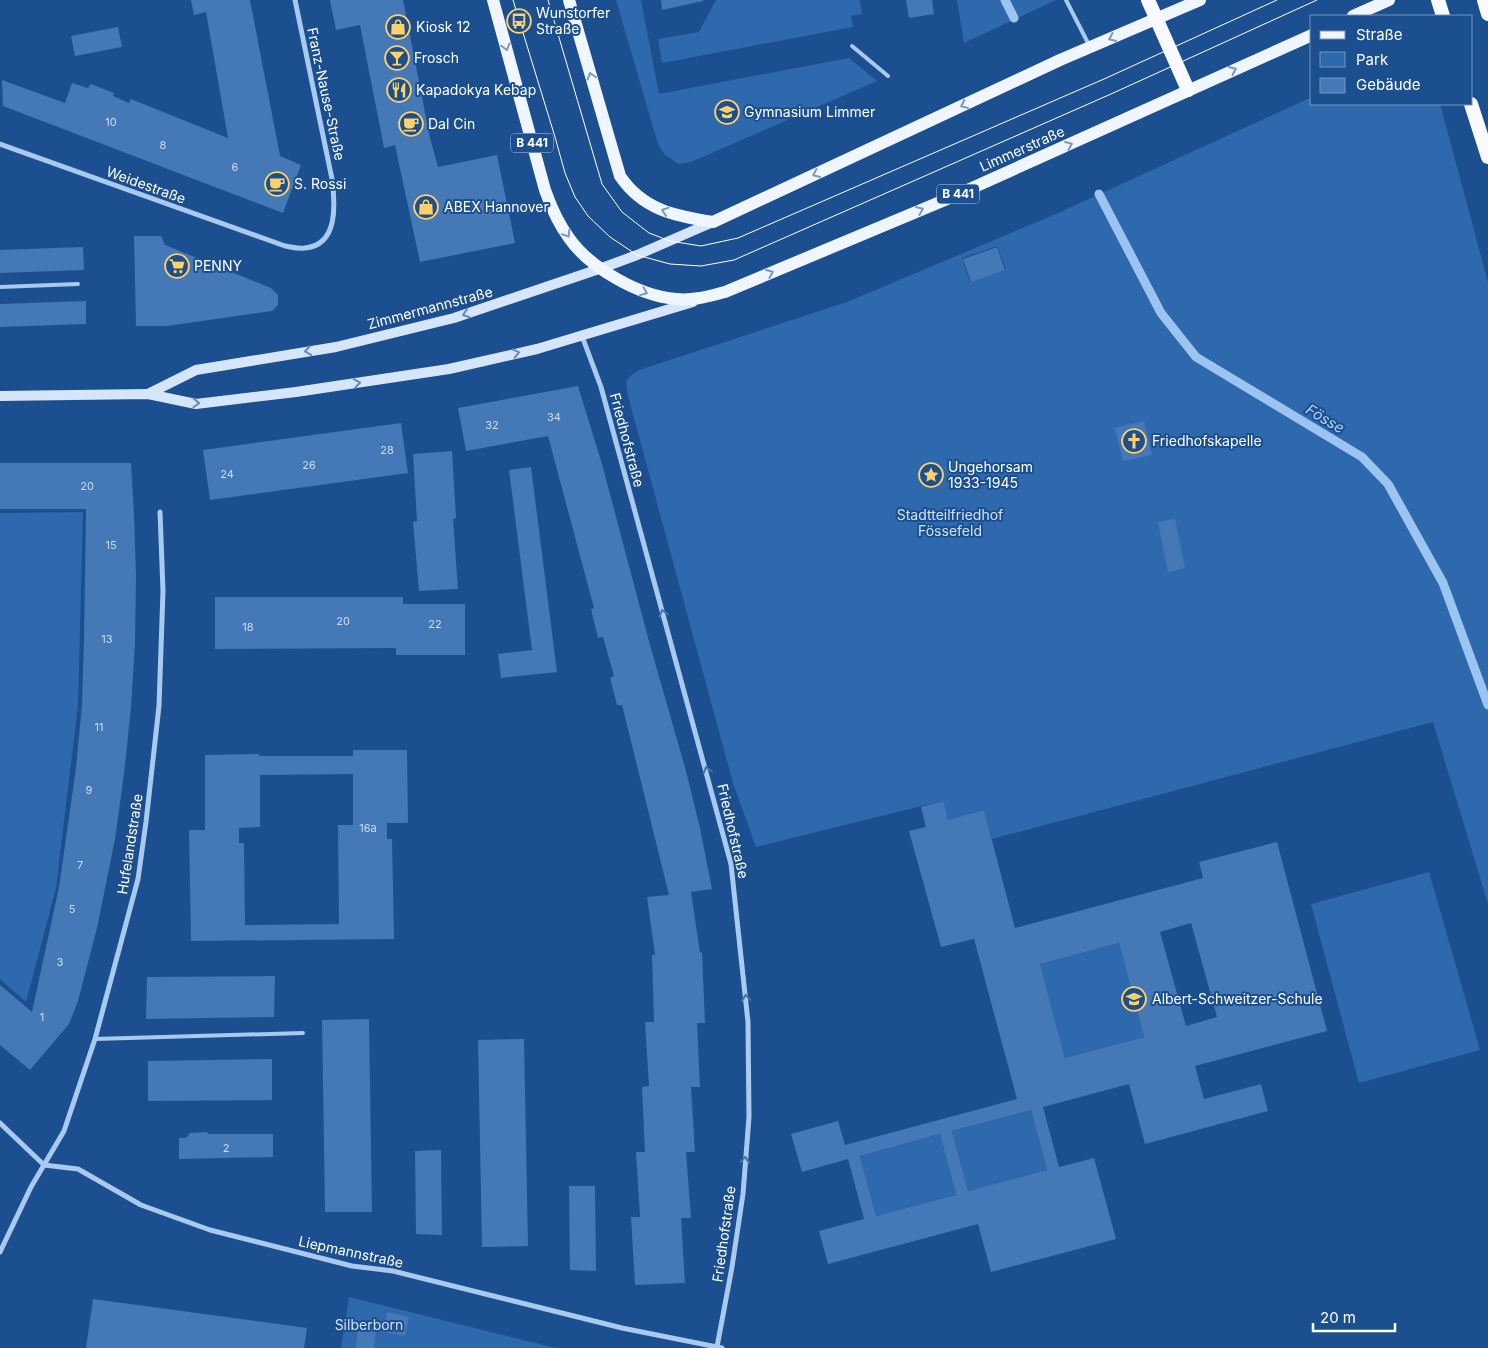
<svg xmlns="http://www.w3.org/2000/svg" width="1488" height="1348" viewBox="0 0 1488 1348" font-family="Inter,sans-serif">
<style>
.green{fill:#2e69ad;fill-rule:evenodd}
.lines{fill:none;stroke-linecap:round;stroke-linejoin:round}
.stream{stroke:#9cc4f0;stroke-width:9}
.building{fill:#4478b7;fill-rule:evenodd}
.service{stroke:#a9c9ee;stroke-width:4}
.minor{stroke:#a9c9ee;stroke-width:5}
.secondary{stroke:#d6e6fa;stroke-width:10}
.primary{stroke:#f0f6ff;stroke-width:12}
.trunk{stroke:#f8faff;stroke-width:14}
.tram{stroke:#fff;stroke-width:1}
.oneway{stroke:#7b9ac1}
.oneway2{stroke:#668bba}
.oneway3{stroke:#4674ac}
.labels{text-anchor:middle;stroke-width:4;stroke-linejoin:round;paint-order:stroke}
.number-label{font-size:11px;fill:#d0dded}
.shield{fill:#1b4f8f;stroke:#bbcadd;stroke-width:1}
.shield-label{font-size:12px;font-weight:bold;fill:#fff}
.poi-label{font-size:14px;fill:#fff;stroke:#1b4f8f;text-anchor:start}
.street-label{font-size:14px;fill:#fff;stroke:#1b4f8f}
.park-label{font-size:14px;fill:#cfe3fa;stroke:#1b4f8f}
.water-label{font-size:15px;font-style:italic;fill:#b5d3f5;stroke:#1b4f8f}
</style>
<rect width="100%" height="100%" fill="#1b4f8f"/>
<!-- green -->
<g class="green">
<polygon points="616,0 641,0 659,94 849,58 877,81 691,162 679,164 665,155 658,144"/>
<polygon points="716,0 860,0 862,14 851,16 853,27 662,63 658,39 699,32"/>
<polygon points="957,0 1056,0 964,43"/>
<path d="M1312 97V104H1440L1488 282V904L1433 722 992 839 984 810 948 820 942 801 756 847 733 783 628 396 626 382 630 376 639 370 847 302 1056 214ZM997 246 1006 269 970 282 962 258Z"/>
<polygon points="83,512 78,705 56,888 26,1002 0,979 0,513"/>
<polygon points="1429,872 1480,1050 1359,1083 1311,904"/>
<polygon points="1119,943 1144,1037 1065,1058 1040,964"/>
<polygon points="1031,1110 1047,1170 968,1191 952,1131"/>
<polygon points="940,1134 956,1195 876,1216 860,1156"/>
<polygon points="349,1297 556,1348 341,1348"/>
</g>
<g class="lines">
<!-- stream -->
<g class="stream">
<polyline points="1005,0 1014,18"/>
<polyline points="1099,194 1161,313 1196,357 1362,457 1388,484 1443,583 1488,705"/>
</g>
</g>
<!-- building -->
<g class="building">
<polygon points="191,0 250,0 280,156 301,165 283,213 3,106 2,80 65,103 72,83 88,88 91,84 114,93 113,96 129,103 131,99 228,138 206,12 194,15"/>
<polygon points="330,0 403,0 430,138 438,167 497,155 515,243 420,262 395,145 384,148 360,25 336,30"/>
<polygon points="661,0 703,0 703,1 662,10"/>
<polygon points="906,0 932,0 934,14 909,18"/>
<polygon points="118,27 122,47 75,56 71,36"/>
<polygon points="134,236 161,236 165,245 271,288 278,295 278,305 272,311 167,326 136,326"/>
<polygon points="83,247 84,270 0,273 0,250"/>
<polygon points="997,247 1005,270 971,282 963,259"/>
<polygon points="86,301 86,324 0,327 0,304"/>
<polygon points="578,386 602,464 650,645 686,771 700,828 712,889 691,892 700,953 702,952 705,1023 697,1023 700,1087 691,1087 695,1152 686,1152 691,1218 681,1218 685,1283 635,1285 631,1217 640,1217 636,1152 645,1152 642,1087 649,1086 645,1022 654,1022 652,955 655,955 647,897 669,895 622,705 617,705 610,678 614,676 603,637 598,638 591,609 594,608 548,436 466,451 458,408"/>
<polygon points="1144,421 1152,455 1123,461 1115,428"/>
<polygon points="401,423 408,473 210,500 203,450"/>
<polygon points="452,451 456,518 453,519 458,589 419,591 413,522 417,521 413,454"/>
<polygon points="0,463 131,463 134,514 136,575 135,643 131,707 124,774 115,839 97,928 78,1001 69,1024 30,1070 0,1045 0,985 32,1012 59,887 76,768 82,705 84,638 86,509 0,509"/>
<polygon points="531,467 557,672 501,678 498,654 532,650 509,470"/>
<polygon points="1175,519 1185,568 1168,572 1158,522"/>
<polygon points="215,597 403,597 403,604 465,604 465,655 396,655 396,648 215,649"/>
<path d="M353 750H407L408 823H387V839H392L394 939 191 941 189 830H205V755L259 754V756H353ZM353 774V825H338L339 924 245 925 244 843H239V828L260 827V775Z"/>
<path d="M943 801 948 820 984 810 1015 928 1203 878 1199 862 1277 842 1327 1031 1195 1066 1204 1099 1261 1084 1268 1111 1145 1144 1129 1084 1043 1107 1059 1167 1094 1158 1116 1239 991 1272 978 1224 828 1264 819 1231 864 1219 848 1159 802 1172 791 1134 838 1121 845 1145 1017 1099 974 939 941 947 909 831 926 827 921 807ZM1191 923 1217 1017 1186 1026 1160 932ZM1119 943 1144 1037 1065 1058 1040 964ZM1031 1110 1047 1170 968 1191 952 1131ZM940 1134 956 1195 876 1216 860 1156Z"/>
<polygon points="275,976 274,1017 146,1019 147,977"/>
<polygon points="369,1019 372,1212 325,1212 322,1020"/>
<polygon points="524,1039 528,1246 482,1247 478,1040"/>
<polygon points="272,1059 272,1100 148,1101 148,1061"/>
<polygon points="207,1132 208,1134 273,1134 273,1157 179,1159 179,1138 186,1138 190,1133"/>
<polygon points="441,1150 442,1235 416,1234 415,1151"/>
<polygon points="569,1186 595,1186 596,1271 570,1270"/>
<polygon points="93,1299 307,1328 304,1348 86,1348"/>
<polygon points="387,1312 409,1317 405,1336 383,1332"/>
<polygon points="358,1326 376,1328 374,1348 356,1348"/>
</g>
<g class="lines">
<!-- service -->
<g class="service">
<polyline points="1066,0 1089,45"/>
<polyline points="852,46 888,76"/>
<polyline points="0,287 78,284"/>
<polyline points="95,1039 303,1033"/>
</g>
<!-- minor -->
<g class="minor">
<path d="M0 144 285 246C291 247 298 249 305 248 339 245 335 203 332 179L295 0"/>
<polyline points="582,336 601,387 731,864 748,1022 749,1117 743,1194 732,1267 717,1347"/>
<polyline points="0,1123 44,1165 78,1169 141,1205 210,1230 352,1266 393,1271 622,1328 722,1348"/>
<polyline points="0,1252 31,1187 64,1131 95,1039 138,879 146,822 159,706 163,591 160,512"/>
</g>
<!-- secondary -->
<g class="secondary">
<polyline points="148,394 196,370 336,347 454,318 602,268 637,255 713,222"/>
<polyline points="0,396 148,394 196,404 296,392 449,369 537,349 693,302"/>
</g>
<!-- primary -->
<g class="primary">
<path d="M493 0 545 190C551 207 558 223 569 238 590 268 639 296 676 299 693 301 709 296 725 292L952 197 1312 35"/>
<path d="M569 0 620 176C643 210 675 216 713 222L1060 60 1200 0"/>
<polyline points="1353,16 1389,0"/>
</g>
<!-- trunk -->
<g class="trunk">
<polyline points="1148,0 1188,90"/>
<polyline points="1438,0 1443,16"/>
<polyline points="1484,0 1488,14"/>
<polyline points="1471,104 1488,157"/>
</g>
<!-- tram -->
<g class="tram">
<polyline points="513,0 555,137 565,173 575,197 588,216 610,237 637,255 670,264 701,266 734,260 1111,94 1317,0"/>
<polyline points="548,0 602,184 622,212 649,233 670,241 701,246 738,238 1104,79 1277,0"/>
</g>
</g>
<!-- one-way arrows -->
<defs><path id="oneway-chevron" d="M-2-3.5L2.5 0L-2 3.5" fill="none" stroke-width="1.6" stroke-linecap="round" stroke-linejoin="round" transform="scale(1.25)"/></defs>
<g class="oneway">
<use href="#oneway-chevron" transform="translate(1112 38) rotate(156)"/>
<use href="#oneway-chevron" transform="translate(506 47) rotate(75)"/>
<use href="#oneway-chevron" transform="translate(1233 70) rotate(-24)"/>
<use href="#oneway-chevron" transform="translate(591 76) rotate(-106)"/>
<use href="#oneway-chevron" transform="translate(964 105) rotate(155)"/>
<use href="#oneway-chevron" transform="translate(1069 145) rotate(-24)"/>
<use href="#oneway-chevron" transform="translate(816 174) rotate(155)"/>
<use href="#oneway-chevron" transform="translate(920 210) rotate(-23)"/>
<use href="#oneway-chevron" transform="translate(665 211) rotate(-162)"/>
<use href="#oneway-chevron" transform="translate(567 234) rotate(57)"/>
<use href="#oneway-chevron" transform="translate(770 273) rotate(-23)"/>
<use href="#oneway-chevron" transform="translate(644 292) rotate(22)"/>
</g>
<g class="oneway2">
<use href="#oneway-chevron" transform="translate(466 314) rotate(162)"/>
<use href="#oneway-chevron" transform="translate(308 351) rotate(171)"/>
<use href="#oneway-chevron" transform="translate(516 353) rotate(-13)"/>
<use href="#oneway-chevron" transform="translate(357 383) rotate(-9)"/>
<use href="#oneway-chevron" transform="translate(196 403) rotate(2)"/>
</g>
<g class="oneway3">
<use href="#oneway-chevron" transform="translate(663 613) rotate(-105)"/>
<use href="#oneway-chevron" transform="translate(707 770) rotate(-105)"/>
<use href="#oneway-chevron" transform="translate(746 998) rotate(-95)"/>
<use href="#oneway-chevron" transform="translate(745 1160) rotate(-85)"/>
</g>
<!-- icons -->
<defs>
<g id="bus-ring" transform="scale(1.25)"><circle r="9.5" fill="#1b4f8f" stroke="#ffd166" stroke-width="1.5"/><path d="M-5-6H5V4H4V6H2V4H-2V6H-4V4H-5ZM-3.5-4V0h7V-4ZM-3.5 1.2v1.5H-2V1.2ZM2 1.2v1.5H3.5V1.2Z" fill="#ffd166"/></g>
<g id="shop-ring" transform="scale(1.25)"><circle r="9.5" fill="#1b4f8f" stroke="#ffd166" stroke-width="1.5"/><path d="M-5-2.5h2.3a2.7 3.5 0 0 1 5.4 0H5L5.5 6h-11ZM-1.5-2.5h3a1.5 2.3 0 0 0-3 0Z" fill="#ffd166"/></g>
<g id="bar-ring" transform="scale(1.25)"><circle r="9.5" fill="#1b4f8f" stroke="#ffd166" stroke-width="1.5"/><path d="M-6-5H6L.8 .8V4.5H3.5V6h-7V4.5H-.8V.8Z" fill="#ffd166"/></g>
<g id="restaurant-ring" transform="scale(1.25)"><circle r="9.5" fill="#1b4f8f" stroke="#ffd166" stroke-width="1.5"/><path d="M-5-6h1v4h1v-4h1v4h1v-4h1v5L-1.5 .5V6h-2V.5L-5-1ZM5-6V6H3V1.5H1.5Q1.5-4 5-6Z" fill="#ffd166"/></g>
<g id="school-ring" transform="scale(1.25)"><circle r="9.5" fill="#1b4f8f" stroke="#ffd166" stroke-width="1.5"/><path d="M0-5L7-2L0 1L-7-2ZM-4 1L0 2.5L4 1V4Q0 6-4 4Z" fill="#ffd166"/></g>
<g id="cafe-ring" transform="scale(1.25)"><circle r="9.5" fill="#1b4f8f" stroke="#ffd166" stroke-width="1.5"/><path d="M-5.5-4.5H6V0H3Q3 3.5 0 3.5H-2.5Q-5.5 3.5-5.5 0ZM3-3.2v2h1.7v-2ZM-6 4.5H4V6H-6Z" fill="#ffd166"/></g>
<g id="supermarket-ring" transform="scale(1.25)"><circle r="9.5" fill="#1b4f8f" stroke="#ffd166" stroke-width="1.5"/><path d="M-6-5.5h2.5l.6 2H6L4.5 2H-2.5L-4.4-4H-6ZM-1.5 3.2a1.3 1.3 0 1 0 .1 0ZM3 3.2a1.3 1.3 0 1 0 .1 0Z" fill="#ffd166"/></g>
<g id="church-ring" transform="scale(1.25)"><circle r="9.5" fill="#1b4f8f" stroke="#ffd166" stroke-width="1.5"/><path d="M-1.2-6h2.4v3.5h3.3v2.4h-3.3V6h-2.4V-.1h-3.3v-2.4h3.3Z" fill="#ffd166"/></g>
<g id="sight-ring" transform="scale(1.25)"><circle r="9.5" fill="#1b4f8f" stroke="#ffd166" stroke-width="1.5"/><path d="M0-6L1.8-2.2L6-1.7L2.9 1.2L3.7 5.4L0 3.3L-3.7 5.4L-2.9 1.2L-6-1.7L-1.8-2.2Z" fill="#ffd166"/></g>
</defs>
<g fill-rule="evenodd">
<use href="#bus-ring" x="519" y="21"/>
<use href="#shop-ring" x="398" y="27"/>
<use href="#bar-ring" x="397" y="58"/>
<use href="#restaurant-ring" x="399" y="90"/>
<use href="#school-ring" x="727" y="112"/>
<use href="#cafe-ring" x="411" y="124"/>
<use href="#cafe-ring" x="277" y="184"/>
<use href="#shop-ring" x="426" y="207"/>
<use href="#supermarket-ring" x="177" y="266"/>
<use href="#church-ring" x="1134" y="441"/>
<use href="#sight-ring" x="931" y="475"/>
<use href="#school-ring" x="1134" y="999"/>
</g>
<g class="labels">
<!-- number labels -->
<g class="number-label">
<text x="111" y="126">10</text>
<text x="163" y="149">8</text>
<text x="235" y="171">6</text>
<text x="554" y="421">34</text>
<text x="492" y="429">32</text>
<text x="387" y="454">28</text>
<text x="309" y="469">26</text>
<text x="227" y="478">24</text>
<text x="87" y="490">20</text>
<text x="111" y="549">15</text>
<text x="343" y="625">20</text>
<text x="435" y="628">22</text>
<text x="248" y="631">18</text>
<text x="107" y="643">13</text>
<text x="99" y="731">11</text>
<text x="89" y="794">9</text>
<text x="368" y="832">16a</text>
<text x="80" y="869">7</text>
<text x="72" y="913">5</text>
<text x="60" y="966">3</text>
<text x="42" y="1021">1</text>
<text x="226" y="1152">2</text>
</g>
<!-- shield labels -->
<g class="shield">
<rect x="511" y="133.5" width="42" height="19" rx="4"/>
<rect x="937" y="184.5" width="42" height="19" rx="4"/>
</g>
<g class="shield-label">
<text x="532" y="147">B 441</text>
<text x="958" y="198">B 441</text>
</g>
<!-- poi labels -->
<g class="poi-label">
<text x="536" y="18">Wunstorfer<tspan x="536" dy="16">Straße</tspan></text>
<text x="416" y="32">Kiosk 12</text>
<text x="414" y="63">Frosch</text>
<text x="416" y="95">Kapadokya Kebap</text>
<text x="744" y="117">Gymnasium Limmer</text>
<text x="428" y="129">Dal Cin</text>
<text x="294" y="189">S. Rossi</text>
<text x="444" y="212">ABEX Hannover</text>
<text x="194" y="271">PENNY</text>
<text x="1152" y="446">Friedhofskapelle</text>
<text x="948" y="472">Ungehorsam<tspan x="948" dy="16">1933-1945</tspan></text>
<text x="1152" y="1004">Albert-Schweitzer-Schule</text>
</g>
<!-- street labels -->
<g class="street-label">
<text transform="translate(326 94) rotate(78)" y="5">Franz-Nause-Straße</text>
<text transform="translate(1022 149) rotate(-24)" y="5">Limmerstraße</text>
<text transform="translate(146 185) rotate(20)" y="5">Weidestraße</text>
<text transform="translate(430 308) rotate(-15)" y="5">Zimmermannstraße</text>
<text transform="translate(627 440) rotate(75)" y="5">Friedhofstraße</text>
<text transform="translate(733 831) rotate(77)" y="5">Friedhofstraße</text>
<text transform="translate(130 844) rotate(-81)" y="5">Hufelandstraße</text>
<text transform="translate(724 1234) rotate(-82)" y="5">Friedhofstraße</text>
<text transform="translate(351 1252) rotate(12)" y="5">Liepmannstraße</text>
</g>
<!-- park labels -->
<g class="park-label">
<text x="950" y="520">Stadtteilfriedhof<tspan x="950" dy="16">Fössefeld</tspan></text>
<text x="369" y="1330">Silberborn</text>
</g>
<!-- water labels -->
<g class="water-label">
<text transform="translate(1325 419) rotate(31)" y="5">Fösse</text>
</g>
</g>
<!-- legend -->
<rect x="1310" y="15" width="162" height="90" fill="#1b4f8f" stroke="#7695bc"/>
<rect x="1320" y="31" width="25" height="8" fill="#f0f6ff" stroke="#7695bc"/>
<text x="1356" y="40" font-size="15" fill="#ffffff">Straße</text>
<rect x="1320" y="52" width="25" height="15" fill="#2e69ad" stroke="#7695bc"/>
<text x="1356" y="65" font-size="15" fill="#ffffff">Park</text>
<rect x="1320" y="78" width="25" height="15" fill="#4478b7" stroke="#7695bc"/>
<text x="1356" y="90" font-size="15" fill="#ffffff">Gebäude</text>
<!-- scale -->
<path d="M1313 1323v8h82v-8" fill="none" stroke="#ffffff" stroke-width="2.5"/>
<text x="1320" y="1323" font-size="15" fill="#ffffff" stroke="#1b4f8f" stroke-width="4" paint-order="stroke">20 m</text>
</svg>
